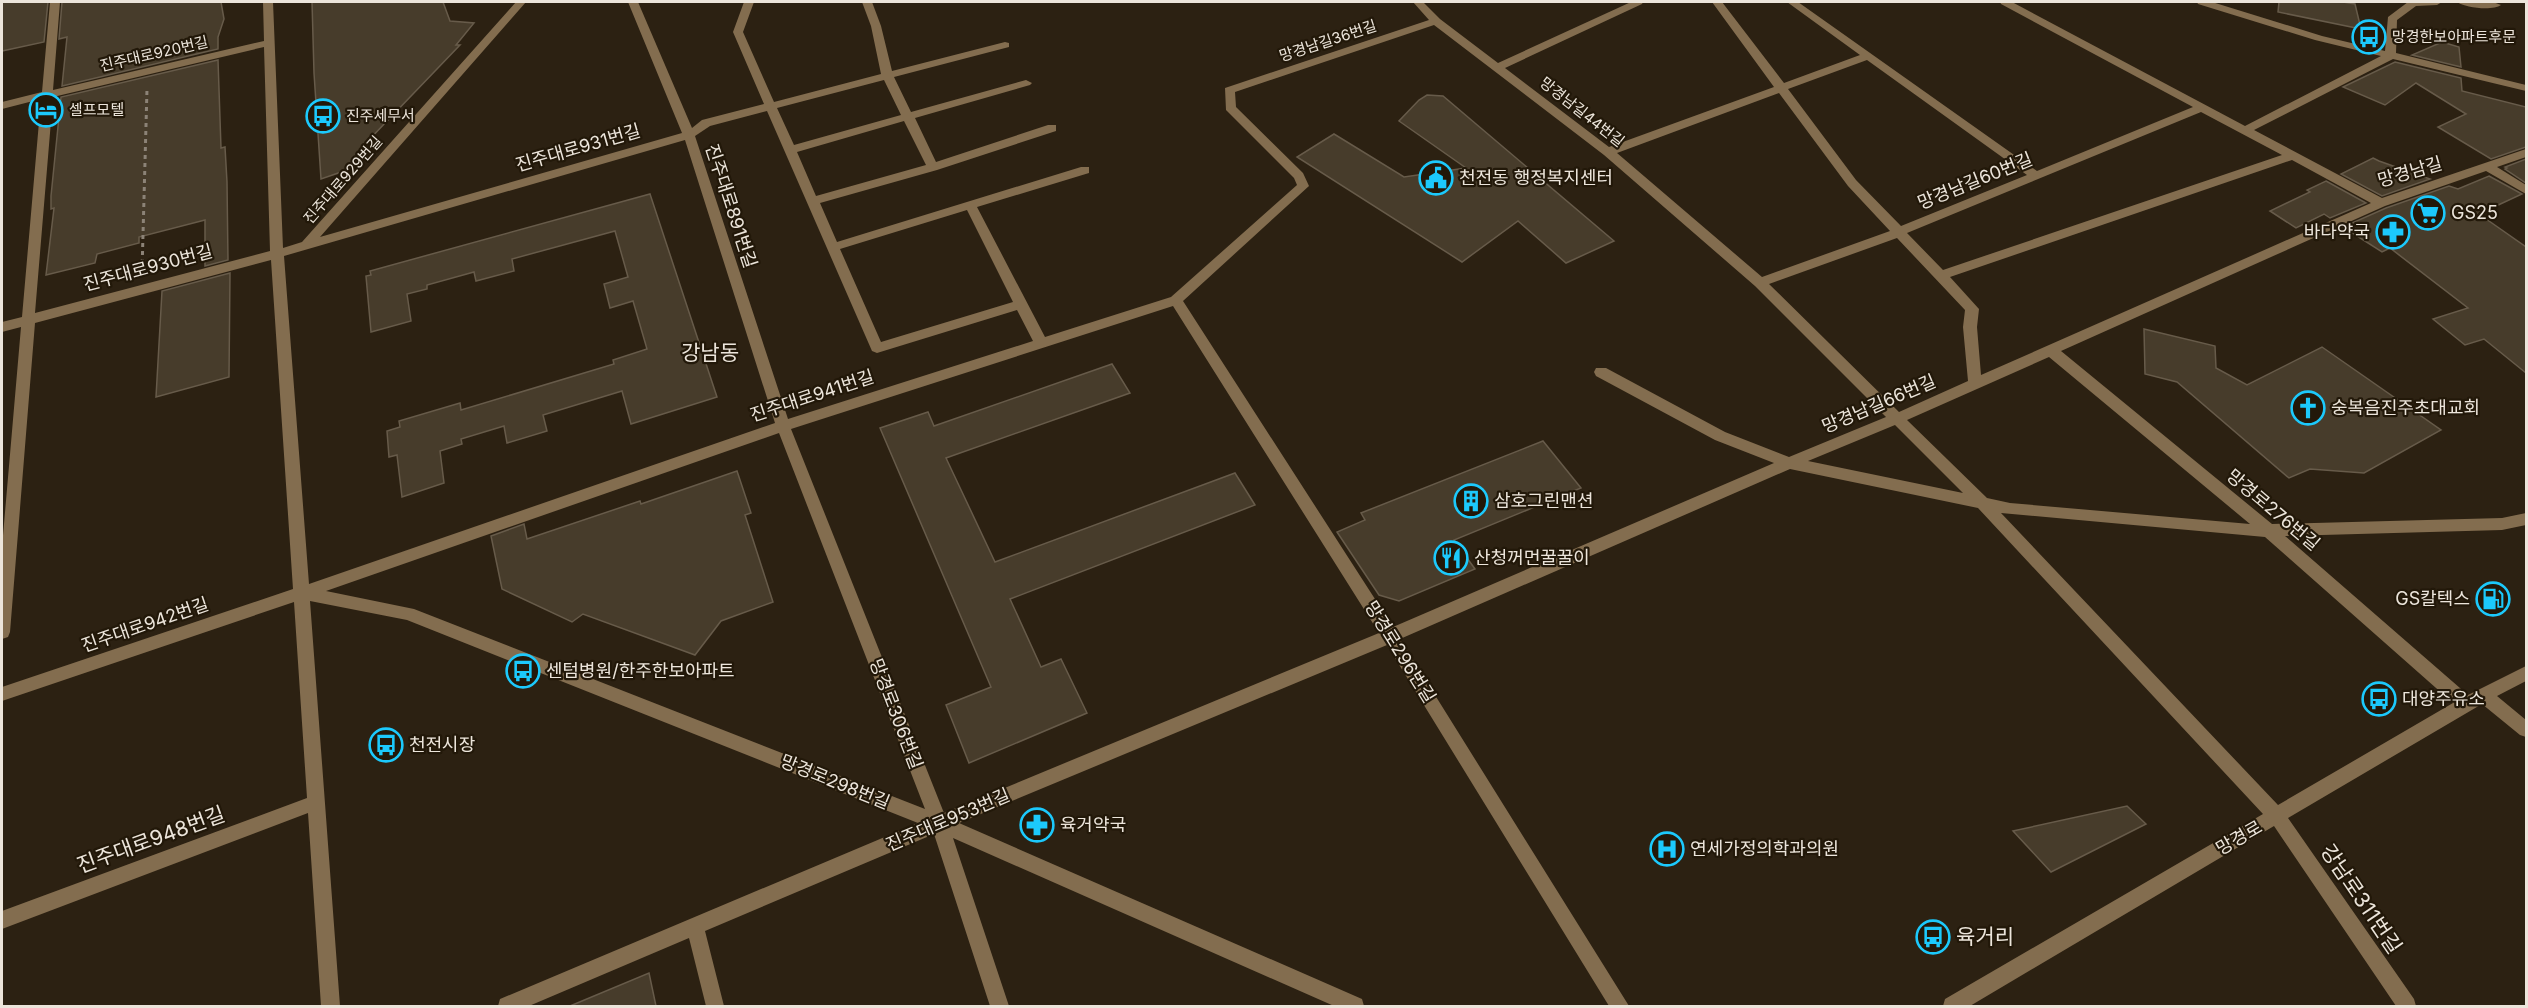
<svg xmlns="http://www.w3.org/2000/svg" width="2528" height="1008" viewBox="0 0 2528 1008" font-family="Inter,'Noto Sans KR',sans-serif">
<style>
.building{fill:#473c2b;stroke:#675b4a;stroke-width:1.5}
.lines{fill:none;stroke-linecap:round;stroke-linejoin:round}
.path{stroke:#8c8377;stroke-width:3;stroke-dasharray:4 4;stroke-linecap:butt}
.minor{fill:#836d4f;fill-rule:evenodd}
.labels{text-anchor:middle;stroke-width:4.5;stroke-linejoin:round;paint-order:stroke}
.far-poi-label{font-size:15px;fill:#ece5db;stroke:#221809;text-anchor:start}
.far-street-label{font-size:15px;fill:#ece5db;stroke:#221809}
.street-label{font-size:18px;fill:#ece5db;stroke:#221809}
.poi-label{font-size:18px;fill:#ece5db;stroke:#221809;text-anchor:start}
.quarter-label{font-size:21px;fill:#ece5db;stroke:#221809}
.near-street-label{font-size:21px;fill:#ece5db;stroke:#221809}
.near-poi-label{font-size:21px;fill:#ece5db;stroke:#221809;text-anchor:start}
</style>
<rect width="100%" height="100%" fill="#2c2112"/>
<!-- building -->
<g class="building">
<polygon points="2,2 48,2 44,42 2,51"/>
<polygon points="62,2 221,2 224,19 218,37 218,49 62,86 67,37 59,39"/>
<polygon points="312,2 443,2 450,21 474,23 456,45 460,45 365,144 344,171 321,179 314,73"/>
<polygon points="2279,2 2343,2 2355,4 2361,29 2278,12"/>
<polygon points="2442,42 2459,47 2461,67 2412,55"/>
<polygon points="218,60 221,148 225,147 227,182 228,260 205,266 205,220 139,237 139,243 97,254 95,263 46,275 54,208 51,209 51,196 61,97"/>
<polygon points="2395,62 2461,78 2462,91 2526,107 2526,147 2491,159 2438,127 2466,114 2416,83 2385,105 2343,87"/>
<polygon points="1427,95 1443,96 1614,241 1566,263 1518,221 1462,262 1297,157 1334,134 1404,177 1466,168 1399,121 1419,100"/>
<polygon points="2373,158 2379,161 2430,179 2382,196 2341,174"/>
<polygon points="2526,159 2526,183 2505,169 2507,168 2505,167"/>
<polygon points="2489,176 2522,194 2479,214 2526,247 2526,373 2484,339 2465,345 2433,319 2468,308 2390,248 2382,252 2343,227 2386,208 2449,186 2458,189"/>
<polygon points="2326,181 2366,203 2330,218 2324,214 2296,228 2270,211 2310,192 2307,190"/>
<polygon points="650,194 717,397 631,424 622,391 543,415 547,431 507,443 504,426 461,439 462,444 440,451 444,483 402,497 397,455 389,457 387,431 400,427 399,421 460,403 461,410 614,364 613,360 647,349 633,301 610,308 604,284 628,277 615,231 512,259 514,271 476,281 474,272 427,285 427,289 407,294 411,321 371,332 366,276 371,275 370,271"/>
<polygon points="230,273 229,377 156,397 162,291"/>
<polygon points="2144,329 2215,346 2216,368 2247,385 2322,347 2441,430 2364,473 2310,469 2289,478 2177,382 2145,374"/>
<polygon points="1112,364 1130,393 946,458 995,562 1235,473 1255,505 1010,599 1041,667 1061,659 1087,713 969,763 946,705 991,687 880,428 928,412 934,426"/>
<polygon points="1543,441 1581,488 1454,540 1475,569 1399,601 1379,595 1337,532 1365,520 1361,513"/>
<polygon points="737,471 751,513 745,515 773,602 721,621 695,655 583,614 572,622 502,589 491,536 524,524 527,539 640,501 641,504"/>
<polygon points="2127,806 2146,824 2051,872 2013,831"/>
<polygon points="649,973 656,1006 570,1006"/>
</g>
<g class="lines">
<!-- path -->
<polyline class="path" points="142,271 147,89"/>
<!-- minor -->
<g class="minor">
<path d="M50 2H60L53 90 264 41 263 2H273L283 248 302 242 516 2H526L320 237 682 133 628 2H638L692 128 702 120 764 104 733 32 744 2H754L743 32 774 102 881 74 871 26 862 2H872L881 26 892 71 1005 42 1009 43V47L894 77 911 112 1026 80 1032 83 1030 85 915 118 936 162 1048 125H1056V131L937 170 820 203 837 242 1081 167H1089V173L977 207 1045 337 1171 297 1297 185 1294 178 1226 110 1225 88 1429 20 1413 2H1423L1440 19 1498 63 1631 2H1643L1642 4 1505 68 1609 147 1774 87 1712 2H1722L1784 83 1860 55 1787 2H1798L2037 171 2193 107 2001 4 2000 2H2012L2245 126 2381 56 2315 40 2198 4 2197 2H2212L2322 36 2385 51 2388 17 2408 2H2442L2437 5 2416 6 2397 20 2396 53 2526 85V91L2393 59 2254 130 2382 198 2526 149V157L2497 167 2526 185V194L2486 171 2385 206 2061 351 2272 524 2502 518 2526 513V525L2502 530 2285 536 2468 695 2526 666V681L2497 696 2526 720V737L2520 735 2482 704 2288 818 2414 999 2416 1006H2396L2274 826 1970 1006H1943L1945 999 2263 814 1978 508 1790 469 1400 639 1629 1006H1609L1387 645 959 823 1362 999 1364 1006H1334L953 838 1009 1006H990L934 834 705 931 724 1006H706L689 938 529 1006H498L500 999 918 823 407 620 310 601 340 1006H321L308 813 2 929V911L307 798 294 602 2 701V687L293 589 271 260 35 323 10 632 8 637 2 639V547L21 327 2 332V322L22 317 41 99 2 109V102L42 92ZM1434 25 1604 155 1755 286 1886 417 1789 457 1725 432 1606 368H1596L1594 372 1596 376 1715 440 1774 463 1393 627 1183 301 1309 186 1303 173 1236 107 1235 92ZM264 47 270 251 35 313 53 97ZM1867 60 2027 175 1901 226 1856 180 1788 89ZM884 80 901 115 794 145 777 108ZM1779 93 1848 186 1890 231 1762 277 1617 153ZM767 111 872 351 877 353 1017 310 1033 341 788 419 695 136 710 126ZM2201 112 2282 155 1943 270 1907 233ZM904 121 926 165 816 196 797 152ZM685 140 775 423 309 584 284 256ZM2292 160 2371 203 1981 375 1977 327 1979 309 1950 277ZM967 210 1013 302 881 342 840 249ZM1897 238 1965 310 1963 327 1968 381 1899 412 1769 284ZM1173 306 1379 633 944 813 791 429ZM2049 357 2250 524 2010 503 1987 498 1907 420ZM1895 425 1963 493 1808 461ZM779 433 925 809 414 609 326 591ZM2001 513 2265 537 2453 703 2278 805Z"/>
<path d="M2457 2H2493L2501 5C2493 11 2465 8 2457 2Z"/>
</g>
</g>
<!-- icons -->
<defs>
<g id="bus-ring" transform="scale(1.725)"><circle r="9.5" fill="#221809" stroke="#1cc9fc" stroke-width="1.5"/><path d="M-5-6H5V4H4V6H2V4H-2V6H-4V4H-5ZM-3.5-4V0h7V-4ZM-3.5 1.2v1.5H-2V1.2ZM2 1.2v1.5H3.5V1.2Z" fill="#1cc9fc"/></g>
<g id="hotel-ring" transform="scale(1.725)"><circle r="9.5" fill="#221809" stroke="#1cc9fc" stroke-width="1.5"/><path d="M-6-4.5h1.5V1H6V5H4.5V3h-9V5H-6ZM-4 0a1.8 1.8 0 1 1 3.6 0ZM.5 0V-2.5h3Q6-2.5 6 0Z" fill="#1cc9fc"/></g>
<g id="civic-ring" transform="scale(1.725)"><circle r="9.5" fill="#221809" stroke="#1cc9fc" stroke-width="1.5"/><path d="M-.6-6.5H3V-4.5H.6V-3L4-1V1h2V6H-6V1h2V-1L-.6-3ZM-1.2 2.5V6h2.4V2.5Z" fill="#1cc9fc"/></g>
<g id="supermarket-ring" transform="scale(1.725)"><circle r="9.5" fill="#221809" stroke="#1cc9fc" stroke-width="1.5"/><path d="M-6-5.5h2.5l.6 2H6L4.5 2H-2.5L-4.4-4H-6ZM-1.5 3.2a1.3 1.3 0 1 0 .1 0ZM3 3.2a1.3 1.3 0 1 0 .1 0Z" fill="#1cc9fc"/></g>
<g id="pharmacy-ring" transform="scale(1.725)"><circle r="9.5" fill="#221809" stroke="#1cc9fc" stroke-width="1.5"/><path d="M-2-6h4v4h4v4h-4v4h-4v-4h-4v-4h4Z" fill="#1cc9fc"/></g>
<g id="church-ring" transform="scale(1.725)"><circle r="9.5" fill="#221809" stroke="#1cc9fc" stroke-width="1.5"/><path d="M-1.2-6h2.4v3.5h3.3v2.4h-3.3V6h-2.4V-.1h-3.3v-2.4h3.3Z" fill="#1cc9fc"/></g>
<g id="building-ring" transform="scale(1.725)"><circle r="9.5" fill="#221809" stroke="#1cc9fc" stroke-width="1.5"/><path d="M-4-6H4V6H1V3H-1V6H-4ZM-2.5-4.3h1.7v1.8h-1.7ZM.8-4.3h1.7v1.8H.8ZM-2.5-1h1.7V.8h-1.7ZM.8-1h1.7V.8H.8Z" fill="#1cc9fc"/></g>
<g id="restaurant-ring" transform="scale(1.725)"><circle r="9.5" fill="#221809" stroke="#1cc9fc" stroke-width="1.5"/><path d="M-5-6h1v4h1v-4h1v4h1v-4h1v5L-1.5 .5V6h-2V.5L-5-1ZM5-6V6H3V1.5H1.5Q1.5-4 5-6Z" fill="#1cc9fc"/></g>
<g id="fuel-ring" transform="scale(1.725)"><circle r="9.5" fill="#221809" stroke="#1cc9fc" stroke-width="1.5"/><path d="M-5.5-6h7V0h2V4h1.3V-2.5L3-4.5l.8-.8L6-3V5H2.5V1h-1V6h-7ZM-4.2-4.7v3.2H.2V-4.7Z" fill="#1cc9fc"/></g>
<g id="hospital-ring" transform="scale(1.725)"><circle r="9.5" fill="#221809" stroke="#1cc9fc" stroke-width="1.5"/><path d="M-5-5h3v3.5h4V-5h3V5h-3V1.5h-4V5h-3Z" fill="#1cc9fc"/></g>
</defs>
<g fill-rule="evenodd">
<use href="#bus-ring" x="2369" y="37"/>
<use href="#hotel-ring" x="46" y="110"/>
<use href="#bus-ring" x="323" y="116"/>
<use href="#civic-ring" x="1436" y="178"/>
<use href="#supermarket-ring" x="2428" y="213"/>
<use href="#pharmacy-ring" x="2393" y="232"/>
<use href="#church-ring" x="2308" y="408"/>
<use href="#building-ring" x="1471" y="501"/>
<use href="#restaurant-ring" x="1451" y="558"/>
<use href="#fuel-ring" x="2493" y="599"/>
<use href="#bus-ring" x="523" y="671"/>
<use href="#bus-ring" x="2379" y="699"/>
<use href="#bus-ring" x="386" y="745"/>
<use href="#pharmacy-ring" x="1037" y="825"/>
<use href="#hospital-ring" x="1667" y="849"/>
<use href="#bus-ring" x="1933" y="937"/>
</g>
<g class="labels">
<!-- far-poi labels -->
<g class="far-poi-label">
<text x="2392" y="42">망경한보아파트후문</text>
<text x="69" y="115">셀프모텔</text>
<text x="346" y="121">진주세무서</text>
</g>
<!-- far-street labels -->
<g class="far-street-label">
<text transform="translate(1328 41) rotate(-18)" y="5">망경남길36번길</text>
<text transform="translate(154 54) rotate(-13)" y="5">진주대로920번길</text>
<text transform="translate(1582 112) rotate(38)" y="5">망경남길44번길</text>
<text transform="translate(343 180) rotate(-49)" y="5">진주대로929번길</text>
</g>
<!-- street labels -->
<g class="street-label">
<text transform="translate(578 148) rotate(-16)" y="6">진주대로931번길</text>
<text transform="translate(2410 172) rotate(-16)" y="6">망경남길</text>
<text transform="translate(1975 181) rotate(-22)" y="6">망경남길60번길</text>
<text transform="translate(731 206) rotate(72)" y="6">진주대로891번길</text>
<text transform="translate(148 268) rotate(-15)" y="6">진주대로930번길</text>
<text transform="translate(812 396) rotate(-18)" y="6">진주대로941번길</text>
<text transform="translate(1879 404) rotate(-23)" y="6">망경남길66번길</text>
<text transform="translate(2273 510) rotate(40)" y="6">망경로276번길</text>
<text transform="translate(145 625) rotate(-19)" y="6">진주대로942번길</text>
<text transform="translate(1400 652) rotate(58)" y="6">망경로296번길</text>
<text transform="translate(896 714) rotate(69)" y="6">망경로306번길</text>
<text transform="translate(835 782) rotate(22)" y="6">망경로298번길</text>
<text transform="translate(948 820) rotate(-23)" y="6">진주대로953번길</text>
<text transform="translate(2239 838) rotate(-30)" y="6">망경로</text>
</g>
<!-- poi labels -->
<g class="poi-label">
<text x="1459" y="184">천전동 행정복지센터</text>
<text x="2451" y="219">GS25</text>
<text x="2370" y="238" text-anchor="end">바다약국</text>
<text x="2331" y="414">숭복음진주초대교회</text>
<text x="1494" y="507">삼호그린맨션</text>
<text x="1474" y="564">산청꺼먼꿀꿀이</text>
<text x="2470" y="605" text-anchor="end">GS칼텍스</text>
<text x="546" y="677">센텀병원/한주한보아파트</text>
<text x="2402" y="705">대양주유소</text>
<text x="409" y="751">천전시장</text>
<text x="1060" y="831">육거약국</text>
<text x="1690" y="855">연세가정의학과의원</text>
</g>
<!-- quarter labels -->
<g class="quarter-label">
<text x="710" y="360">강남동</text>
</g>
<!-- near-street labels -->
<g class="near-street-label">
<text transform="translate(151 840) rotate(-20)" y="7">진주대로948번길</text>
<text transform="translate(2361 899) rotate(56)" y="7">강남로311번길</text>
</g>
<!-- near-poi labels -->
<g class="near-poi-label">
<text x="1956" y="944">육거리</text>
</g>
</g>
<!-- border -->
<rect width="2528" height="1008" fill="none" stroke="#ece5db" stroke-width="6"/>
</svg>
